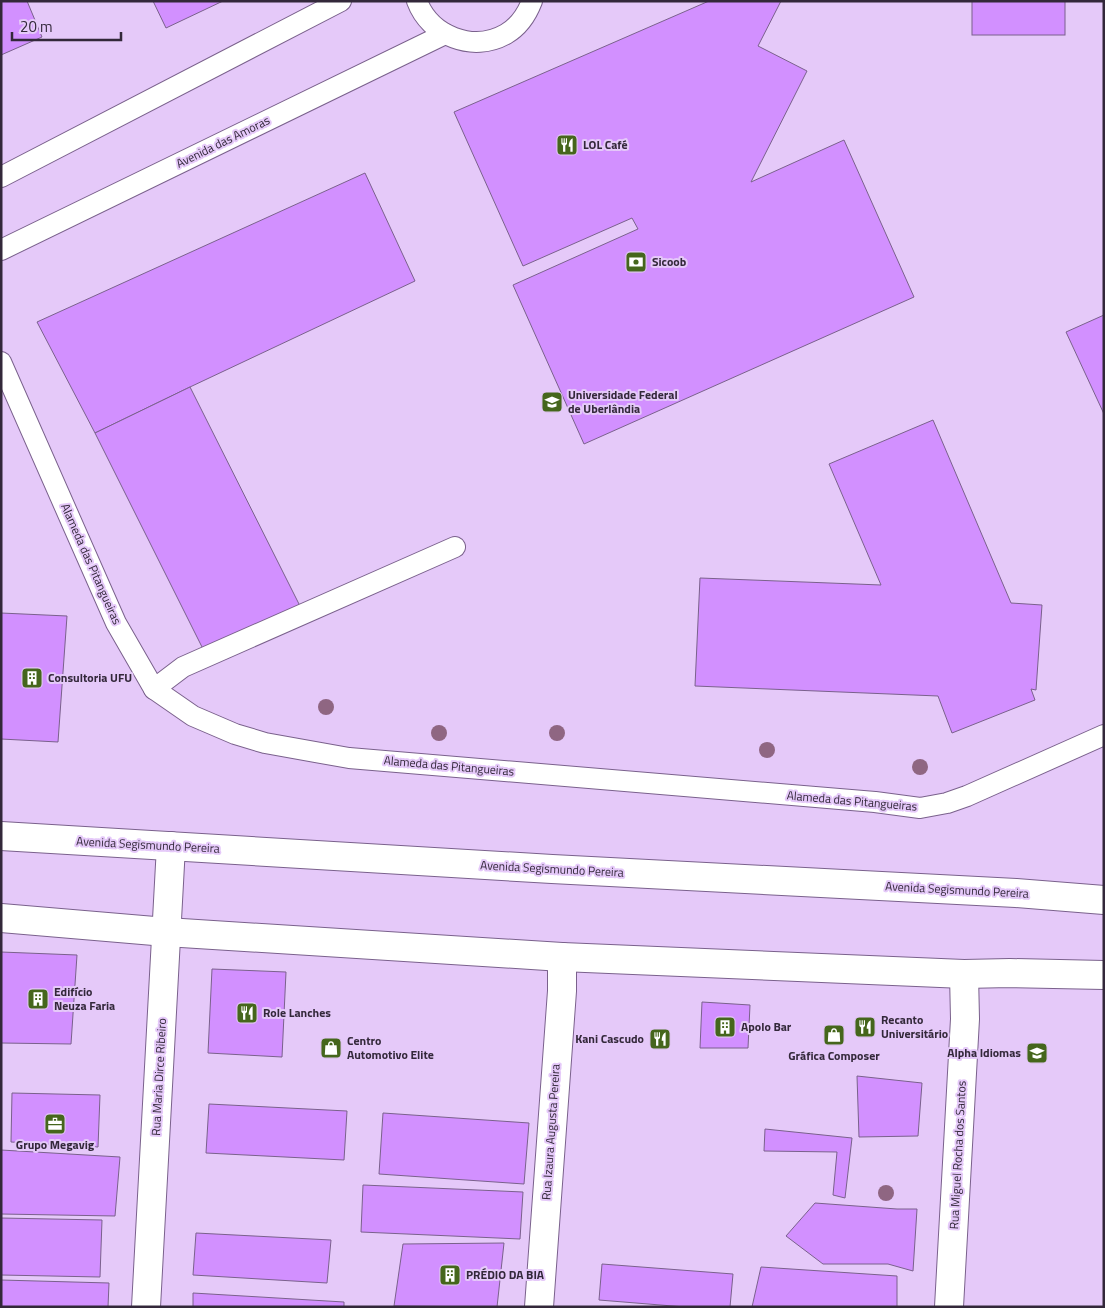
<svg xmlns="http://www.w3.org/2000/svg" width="1105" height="1308" viewBox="0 0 1105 1308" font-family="'Titillium Web',sans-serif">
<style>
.building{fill:#d290ff;stroke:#7a618c}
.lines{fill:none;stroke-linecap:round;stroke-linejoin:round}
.lane-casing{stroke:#7a618c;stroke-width:22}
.street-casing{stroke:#7a618c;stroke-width:30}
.secondary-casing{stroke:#7a618c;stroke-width:30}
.lane{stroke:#fff;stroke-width:20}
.street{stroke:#fff;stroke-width:28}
.secondary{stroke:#fff;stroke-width:28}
.tree{fill:#8f6682}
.labels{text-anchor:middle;stroke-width:4;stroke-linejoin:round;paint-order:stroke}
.street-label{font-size:12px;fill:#33283a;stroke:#e5c9f9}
.poi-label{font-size:12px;font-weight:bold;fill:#33283a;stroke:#e5c9f9;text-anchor:start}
</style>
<rect width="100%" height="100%" fill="#e5c9f9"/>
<!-- building -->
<g class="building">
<polygon points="1,1 27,1 42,37 1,55"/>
<polygon points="153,1 223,1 166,28"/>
<polygon points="709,1 781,1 758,46 807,71 751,182 844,140 914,297 584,444 513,285 638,229 632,218 523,266 454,112"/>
<rect x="972" y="1" width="93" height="34"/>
<polygon points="365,173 415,281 190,387 95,433 37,322"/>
<polygon points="1104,315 1104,414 1066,332"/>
<polygon points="190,387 301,608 206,655 95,433"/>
<polygon points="933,420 1011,603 1042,605 1036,690 1031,689 1035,700 952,733 938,696 695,686 700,578 881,585 829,464"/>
<polygon points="1,613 67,616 58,742 1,739"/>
<polygon points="1,952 77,955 71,1044 1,1043"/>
<polygon points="212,969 286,972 282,1057 208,1053"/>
<polygon points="702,1002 750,1005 748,1048 700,1048"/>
<polygon points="857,1076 922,1083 918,1136 859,1137"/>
<polygon points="12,1093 100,1095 98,1147 11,1142"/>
<polygon points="209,1104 347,1111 344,1160 206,1153"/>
<polygon points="383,1113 529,1123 524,1184 379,1174"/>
<polygon points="765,1129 852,1138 845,1198 833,1195 837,1152 764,1151"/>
<polygon points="1,1150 120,1157 115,1216 1,1214"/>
<polygon points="363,1185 523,1192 520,1239 361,1232"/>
<polygon points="815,1203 897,1209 917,1209 913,1271 888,1264 823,1264 786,1236"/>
<polygon points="1,1218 102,1220 100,1277 1,1275"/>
<polygon points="196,1233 331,1240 327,1283 193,1275"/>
<polygon points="504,1243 497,1307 394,1306 403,1244"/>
<polygon points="602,1264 733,1274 730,1307 685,1307 599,1300"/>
<polygon points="761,1267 897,1276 897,1307 752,1307"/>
<polygon points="1,1280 109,1283 108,1307 1,1307"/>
<polygon points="193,1293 344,1302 344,1307 193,1307"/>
</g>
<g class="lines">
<!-- lane casing -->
<g class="lane-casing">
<g id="lane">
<path d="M417 1C430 36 473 53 506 34 518 27 527 14 532 1"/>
<polyline points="1,177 341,1"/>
<polyline points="1,250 445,34"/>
<polyline points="1,362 116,623 154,689 193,716 235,734 265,743 349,758 875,802 920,808 947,803 967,796 1104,735"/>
<polyline points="154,689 183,667 455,547"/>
</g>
</g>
<!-- street casing -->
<g class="street-casing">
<g id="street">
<polyline points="146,1307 171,846"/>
<polyline points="539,1307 562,991 562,957"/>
<polyline points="949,1307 965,1019 964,974"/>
</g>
</g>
<!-- secondary casing -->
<g class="secondary-casing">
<g id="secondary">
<polyline points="1,836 552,869 1016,893 1104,900"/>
<polyline points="1,918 166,932 562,957 964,974 1010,973 1104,975"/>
</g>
</g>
<!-- lane -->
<use href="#lane" class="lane"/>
<!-- street -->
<use href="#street" class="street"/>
<!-- secondary -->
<use href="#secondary" class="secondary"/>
</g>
<!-- trees -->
<g class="tree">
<circle cx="326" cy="707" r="8"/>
<circle cx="439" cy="733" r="8"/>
<circle cx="557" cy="733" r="8"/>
<circle cx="767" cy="750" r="8"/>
<circle cx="920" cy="767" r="8"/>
<circle cx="886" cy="1193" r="8"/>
</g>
<!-- icons -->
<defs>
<g id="restaurant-square" transform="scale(1.125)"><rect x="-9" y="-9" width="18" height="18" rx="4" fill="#45661c" stroke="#e5c9f9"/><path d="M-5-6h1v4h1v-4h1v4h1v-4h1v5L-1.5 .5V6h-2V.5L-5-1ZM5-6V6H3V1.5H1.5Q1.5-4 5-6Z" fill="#fff"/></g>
<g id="bank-square" transform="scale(1.125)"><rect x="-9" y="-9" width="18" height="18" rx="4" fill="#45661c" stroke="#e5c9f9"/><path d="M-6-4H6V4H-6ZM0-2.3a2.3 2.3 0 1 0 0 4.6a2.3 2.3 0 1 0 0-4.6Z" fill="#fff"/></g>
<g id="university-square" transform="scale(1.125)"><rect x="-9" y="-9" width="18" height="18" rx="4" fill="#45661c" stroke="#e5c9f9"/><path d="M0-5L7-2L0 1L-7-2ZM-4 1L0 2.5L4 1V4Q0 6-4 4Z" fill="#fff"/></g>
<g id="building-square" transform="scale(1.125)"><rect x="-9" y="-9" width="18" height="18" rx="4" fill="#45661c" stroke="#e5c9f9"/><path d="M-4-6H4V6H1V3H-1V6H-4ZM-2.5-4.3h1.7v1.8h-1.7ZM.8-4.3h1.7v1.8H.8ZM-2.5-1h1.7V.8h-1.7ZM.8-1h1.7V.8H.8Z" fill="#fff"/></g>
<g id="shop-square" transform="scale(1.125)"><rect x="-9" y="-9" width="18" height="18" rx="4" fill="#45661c" stroke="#e5c9f9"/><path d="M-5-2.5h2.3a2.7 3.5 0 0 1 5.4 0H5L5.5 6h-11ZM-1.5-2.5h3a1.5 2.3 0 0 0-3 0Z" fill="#fff"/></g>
<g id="school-square" transform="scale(1.125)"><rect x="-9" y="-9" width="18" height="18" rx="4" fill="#45661c" stroke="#e5c9f9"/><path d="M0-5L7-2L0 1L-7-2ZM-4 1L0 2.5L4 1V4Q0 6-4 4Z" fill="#fff"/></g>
<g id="office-square" transform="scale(1.125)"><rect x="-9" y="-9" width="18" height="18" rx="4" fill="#45661c" stroke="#e5c9f9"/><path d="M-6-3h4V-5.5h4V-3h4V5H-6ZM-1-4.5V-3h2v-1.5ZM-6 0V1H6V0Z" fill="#fff"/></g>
</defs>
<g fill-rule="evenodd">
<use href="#restaurant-square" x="567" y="145"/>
<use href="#bank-square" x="636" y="262"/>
<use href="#university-square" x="552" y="402"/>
<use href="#building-square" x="32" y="678"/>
<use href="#building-square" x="38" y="999"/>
<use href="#restaurant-square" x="247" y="1013"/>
<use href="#building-square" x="725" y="1027"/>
<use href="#restaurant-square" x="865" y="1027"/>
<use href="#shop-square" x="834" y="1035"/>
<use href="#restaurant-square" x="660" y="1039"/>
<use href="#shop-square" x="331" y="1048"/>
<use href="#school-square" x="1037" y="1053"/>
<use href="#office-square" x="55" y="1124"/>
<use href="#building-square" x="450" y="1275"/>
</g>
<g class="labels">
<!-- street labels -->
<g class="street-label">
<text transform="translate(223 142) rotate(-26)" y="4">Avenida das Amoras</text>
<text transform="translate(91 564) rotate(66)" y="4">Alameda das Pitangueiras</text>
<text transform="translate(449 766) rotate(5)" y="4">Alameda das Pitangueiras</text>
<text transform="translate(852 801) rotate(5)" y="4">Alameda das Pitangueiras</text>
<text transform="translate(148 845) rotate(3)" y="4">Avenida Segismundo Pereira</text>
<text transform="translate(552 869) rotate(3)" y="4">Avenida Segismundo Pereira</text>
<text transform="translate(957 890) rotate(3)" y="4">Avenida Segismundo Pereira</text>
<text transform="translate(159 1077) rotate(-87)" y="4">Rua Maria Dirce Ribeiro</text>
<text transform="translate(551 1132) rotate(-86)" y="4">Rua Izaura Augusta Pereira</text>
<text transform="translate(958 1155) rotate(-87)" y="4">Rua Miguel Rocha dos Santos</text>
</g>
<!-- poi labels -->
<g class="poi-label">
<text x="583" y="149">LOL Café</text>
<text x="652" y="266">Sicoob</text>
<text x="568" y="399">Universidade Federal<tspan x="568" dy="14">de Uberlândia</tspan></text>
<text x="48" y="682">Consultoria UFU</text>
<text x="54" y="996">Edifício<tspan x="54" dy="14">Neuza Faria</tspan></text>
<text x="263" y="1017">Role Lanches</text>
<text x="881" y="1024">Recanto<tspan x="881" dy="14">Universitário</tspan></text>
<text x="741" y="1031">Apolo Bar</text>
<text x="644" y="1043" text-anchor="end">Kani Cascudo</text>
<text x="347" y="1045">Centro<tspan x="347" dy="14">Automotivo Elite</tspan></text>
<text x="1021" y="1057" text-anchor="end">Alpha Idiomas</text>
<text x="834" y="1060" text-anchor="middle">Gráfica Composer</text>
<text x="55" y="1149" text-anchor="middle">Grupo Megavig</text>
<text x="466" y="1279">PRÉDIO DA BIA</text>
</g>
</g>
<!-- border -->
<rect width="1105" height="1308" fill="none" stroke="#33283a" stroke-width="5"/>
<!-- scale -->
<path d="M12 32v8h109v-8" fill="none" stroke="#33283a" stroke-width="2.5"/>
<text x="20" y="32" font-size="15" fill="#33283a" stroke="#e5c9f9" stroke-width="4" paint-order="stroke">20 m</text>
</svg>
